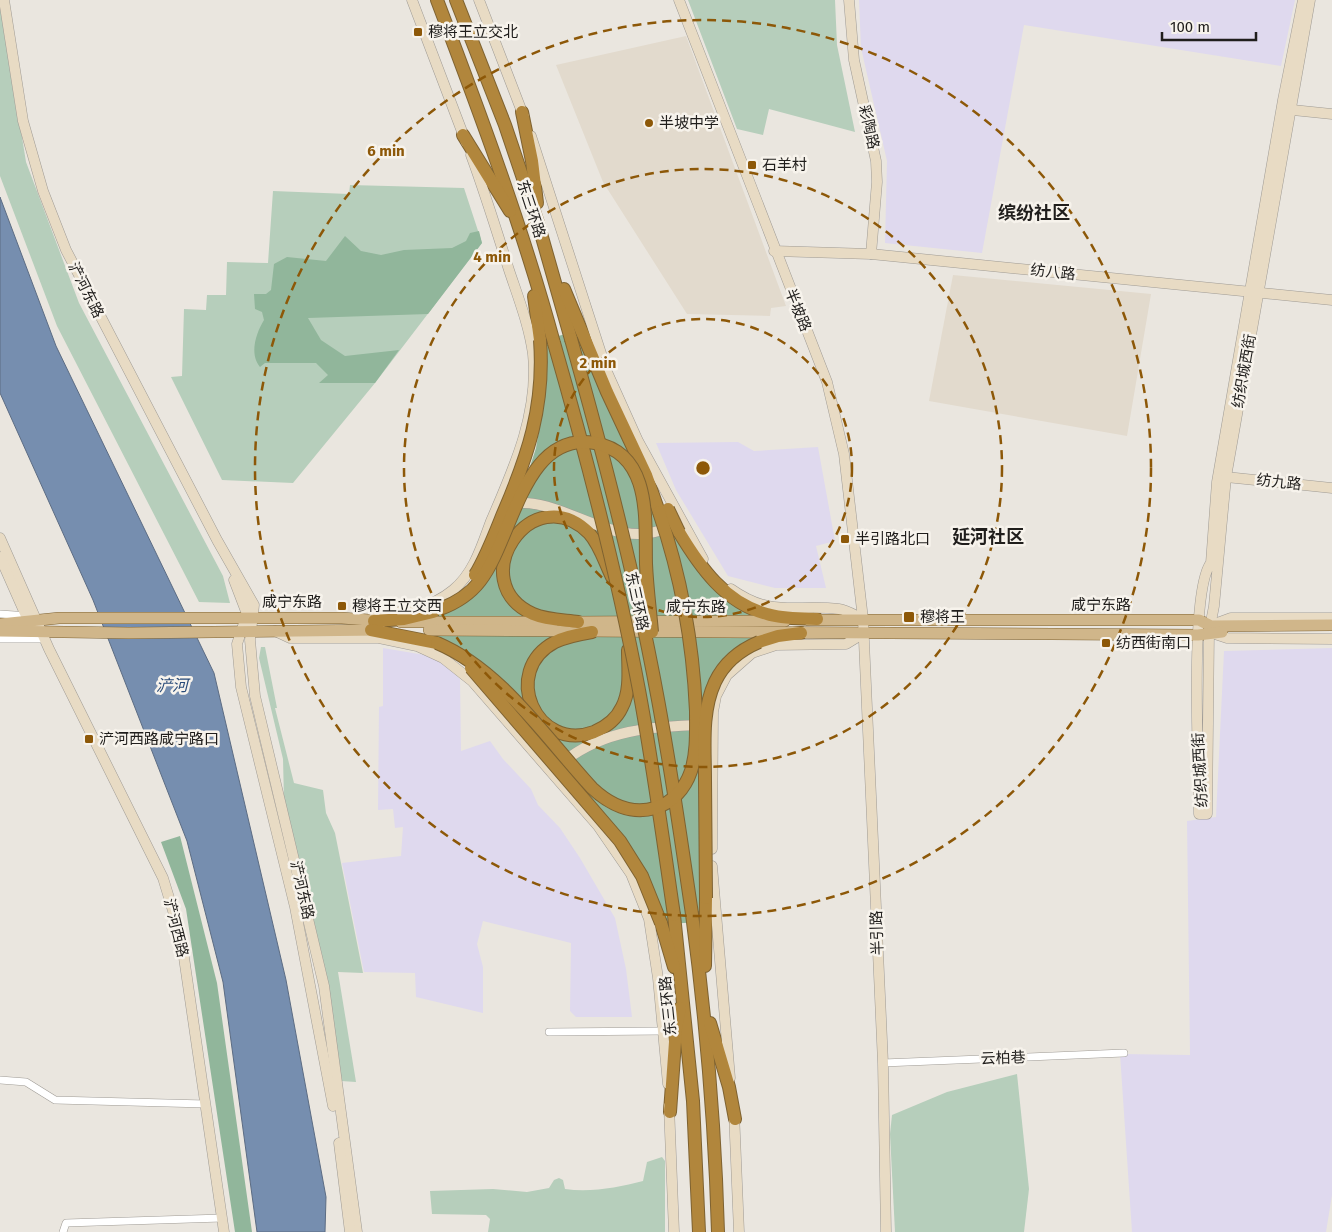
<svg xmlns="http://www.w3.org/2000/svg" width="1332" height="1232" viewBox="0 0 1332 1232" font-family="'Fira Sans','Noto Sans SC',sans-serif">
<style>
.industrial{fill:#dfd9ee}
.built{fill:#e2dacd}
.green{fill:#b6cebb}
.forest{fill:#91b69b}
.water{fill:#768eaf;stroke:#5c6c83}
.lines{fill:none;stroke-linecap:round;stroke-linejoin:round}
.street-casing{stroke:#9f9b95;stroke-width:8}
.secondary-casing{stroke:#9f9b95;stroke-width:11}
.primary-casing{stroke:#7e6231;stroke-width:12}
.highway-casing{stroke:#7e6231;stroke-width:14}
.street{stroke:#fff;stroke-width:7}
.secondary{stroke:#e8dbc4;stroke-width:10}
.primary{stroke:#d0b68a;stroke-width:11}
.highway{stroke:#b1863c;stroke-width:12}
.highway-bridge-casing{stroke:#7e6231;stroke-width:14;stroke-linecap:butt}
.highway-bridge{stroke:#b1863c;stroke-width:12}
.ring{fill:none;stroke:#8d5808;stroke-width:2.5;stroke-dasharray:9 6}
.poi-dot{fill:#8d5808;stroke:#f7f3ec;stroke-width:2}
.labels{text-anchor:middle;stroke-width:5;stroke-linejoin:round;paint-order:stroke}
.poi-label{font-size:15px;fill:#201e1c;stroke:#f7f3ec;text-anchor:start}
.street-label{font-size:15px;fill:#201e1c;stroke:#f7f3ec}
.water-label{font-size:16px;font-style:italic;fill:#284a78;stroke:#f7f3ec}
.quarter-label{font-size:18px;font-weight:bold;fill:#201e1c;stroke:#f7f3ec}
.centre{fill:#8d5808;stroke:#f7f3ec;stroke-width:2.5}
.ring-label{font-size:15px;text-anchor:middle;font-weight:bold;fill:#8d5808;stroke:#f7f3ec;stroke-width:5;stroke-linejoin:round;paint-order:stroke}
</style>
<rect width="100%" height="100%" fill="#eae6df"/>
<!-- industrial -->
<g class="industrial">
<polygon points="859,0 1295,0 1281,66 1024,25 982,253 885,243 887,161 861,48"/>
<polygon points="738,442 754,451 818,447 835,541 816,546 826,588 775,588 728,576 676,490 656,443"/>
<polygon points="383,648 425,655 446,665 460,679 461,751 490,741 503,759 531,789 538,805 560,828 580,858 615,918 626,969 632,1017 576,1017 570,1011 571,943 483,921 477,944 483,967 483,1013 416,997 415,973 364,972 342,863 401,856 403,827 395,828 393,809 378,810 379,707 383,706"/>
<polygon points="1332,648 1332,1195 1326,1232 1132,1232 1120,1054 1190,1055 1187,821 1216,817 1224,651"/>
</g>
<!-- built -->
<g class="built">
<polygon points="686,36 786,306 771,308 770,316 687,314 603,182 556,65"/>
<polygon points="953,275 1151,294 1127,436 929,401"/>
</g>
<!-- green -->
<g class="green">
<polygon points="0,0 26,162 79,303 223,576 230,603 199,602 57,326 0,176"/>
<polygon points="688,0 835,0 837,45 855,132 769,109 763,135 737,129"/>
<polygon points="350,185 464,188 482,243 375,383 293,483 222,480 171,377 182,376 184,309 206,310 207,295 226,295 227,262 268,263 273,191 349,194"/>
<polygon points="261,647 265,647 277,708 275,708 294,783 323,790 326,813 335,833 363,973 338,972 356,1082 341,1081 327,990 284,799 283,759 259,658"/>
<polygon points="1017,1074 1029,1189 1024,1232 895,1232 890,1134 892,1115 947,1092"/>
<path d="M662 1157 665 1161V1232H488L490 1219 486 1215 432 1214 430 1191 493 1189 527 1192 549 1188 554 1180 559 1178 563 1180 565 1189C591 1193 619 1187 643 1181L647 1162Z"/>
</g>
<!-- forest -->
<g class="forest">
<path d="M479 231 482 243 428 314 308 318 321 340 345 356 399 350 375 383H319L328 375 316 363H265L260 367C249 354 256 333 264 320L262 312 255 309 254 294H266L271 290 274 264 287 257 326 261 345 236 361 251 381 255 404 250 452 248 466 241 470 233Z"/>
<polygon points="577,331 611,413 691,556 759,616 760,638 717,672 703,922 665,924 510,705 497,677 472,655 432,635 433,618 465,602 528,473 536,448 545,395 547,339"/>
<polygon points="180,836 217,983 252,1232 235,1232 186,909 161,842"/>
</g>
<!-- water -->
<polygon class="water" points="0,197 56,346 214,673 286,980 326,1197 325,1232 257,1232 223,982 187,841 93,600 0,393"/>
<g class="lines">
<!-- street casing -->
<g class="street-casing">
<g id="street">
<polyline points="0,614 29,616"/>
<polyline points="0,639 40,639 41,632"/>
<polyline points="549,1032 663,1031"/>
<polyline points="883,1063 1124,1053"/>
<polyline points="0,1080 26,1082 55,1100 205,1104"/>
<polyline points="63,1232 66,1223 222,1218"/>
</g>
</g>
<!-- secondary casing -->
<g class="secondary-casing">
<g id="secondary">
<polyline points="4,0 23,121 43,191 66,250 217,540 254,605 250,640 255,696 324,986 357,1232"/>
<polyline points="412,0 466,142"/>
<polyline points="479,0 524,117"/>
<polyline points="679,0 827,382 844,454 863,619 883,1063 886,1232"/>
<polyline points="849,0 854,60 876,161 877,182 871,254"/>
<path d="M1303 0 1283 100 1217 482 1211 563C1189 590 1199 769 1199 814H1207L1209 632 1214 606 1226 477 1310 0"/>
<polyline points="1283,109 1332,114"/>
<polyline points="531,136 607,372 638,441 703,559"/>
<polyline points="774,251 871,254 1332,300"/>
<polyline points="1226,477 1332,488"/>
<path d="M513 503C567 498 615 553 669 527"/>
<polyline points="0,538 49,649 163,878 181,937 224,1232"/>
<polyline points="0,557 31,627"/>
<polyline points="234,580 247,614 237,644 241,687 295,907 333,1106"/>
<path d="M731 589C772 618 795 604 839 609 847 610 856 616 863 619"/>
<path d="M375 615C404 612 430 609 453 590 474 573 482 545 491 521 514 468 539 413 533 354 529 325 518 297 509 270 497 232 485 193 471 155"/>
<polyline points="1212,625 1231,618 1332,618"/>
<polyline points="275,631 290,638 379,638 417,646 443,658 472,681 598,826 631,874 649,919 658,978 668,1084"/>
<polyline points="1212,633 1227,638 1332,639"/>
<path d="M562 763C602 730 653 726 704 725"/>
<polyline points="712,849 713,712 716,696 727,675 752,653 776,645 846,644 864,633"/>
<polyline points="712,866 730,1078"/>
<polyline points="669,1106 674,1232"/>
<polyline points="734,1112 739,1232"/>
<polyline points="339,1143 350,1232"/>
</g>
</g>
<!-- primary casing -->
<g class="primary-casing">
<g id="primary">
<polyline points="809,620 1199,620 1211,626 1332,625"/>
<polyline points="401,622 553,622"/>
<polyline points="569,622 785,621"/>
<polyline points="0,624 59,618 342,618 383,621"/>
<polyline points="429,630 1198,635 1222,632"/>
<polyline points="0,631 129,633 380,630"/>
</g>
</g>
<!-- highway casing -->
<g class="highway-casing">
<g id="highway">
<path d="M437 0C480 113 522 226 554 343"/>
<polyline points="456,0 505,125 538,223 571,339"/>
<polyline points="522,112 532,161 537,203"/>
<polyline points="463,135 510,211"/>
<polyline points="564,289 607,392 646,475 659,512"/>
<polyline points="534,296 540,340"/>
<path d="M679 532C700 567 725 603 767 614 782 619 800 618 817 619"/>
<polyline points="374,621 404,619 433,612"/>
<path d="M578 622C563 620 547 620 533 614 462 582 532 476 589 533 600 545 605 563 612 577"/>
<polyline points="371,630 437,643"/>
<path d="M592 632C580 634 567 636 555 642 500 671 536 753 594 732 606 727 617 718 622 707 631 690 628 668 628 650"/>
<polyline points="759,642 778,636 801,633"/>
<path d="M692 914C706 1020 715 1125 718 1232"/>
<polyline points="674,915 693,1101 699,1232"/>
<polyline points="661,923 674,967"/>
<polyline points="705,966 706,898"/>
<polyline points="710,1023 729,1087 735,1119"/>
<polyline points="670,1112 676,1028 680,1008"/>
</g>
</g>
<!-- street -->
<use href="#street" class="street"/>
<!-- secondary -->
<use href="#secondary" class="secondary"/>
<!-- primary -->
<use href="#primary" class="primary"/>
<!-- highway -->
<use href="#highway" class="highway"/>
<!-- highway-bridge casing -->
<g class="highway-bridge-casing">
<g id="highway-bridge">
<path d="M571 339C600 442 627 544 648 648 666 736 679 825 692 914"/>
<path d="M554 343C587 458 617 573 639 690 653 765 663 840 674 915"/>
<polyline points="668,509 679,532"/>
<path d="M475 575C486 557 494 536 502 516 528 456 545 406 540 340"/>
<path d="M440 609C456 603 470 594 480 581 513 539 523 430 595 443 652 454 645 520 646 564 647 587 650 609 652 632"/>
<path d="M437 643C501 670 545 737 592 788 609 804 631 815 655 808 672 803 685 789 691 771 697 752 696 731 696 711 693 643 681 576 659 512"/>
<polyline points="471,668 620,841 642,876 661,923"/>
<path d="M706 898C706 858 705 819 705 780 705 748 701 712 715 682 724 663 740 650 759 642"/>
</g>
</g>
<!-- highway-bridge -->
<use href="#highway-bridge" class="highway-bridge"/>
</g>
<!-- distance rings -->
<g class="ring">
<circle cx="703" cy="468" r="149"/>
<circle cx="703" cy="468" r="299"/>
<circle cx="703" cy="468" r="448"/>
</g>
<!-- markers -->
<g class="poi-dot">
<rect x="413" y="27" width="10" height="10" rx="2.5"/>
<circle cx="649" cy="123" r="5"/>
<rect x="747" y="160" width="10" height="10" rx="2.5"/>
<rect x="840" y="534" width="10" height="10" rx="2.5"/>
<rect x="337" y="601" width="10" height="10" rx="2.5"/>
<rect x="903" y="611" width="12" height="12" rx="2.5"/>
<rect x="1101" y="638" width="10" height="10" rx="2.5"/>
<rect x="84" y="734" width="10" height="10" rx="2.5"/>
</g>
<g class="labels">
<!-- poi labels -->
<g class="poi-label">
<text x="428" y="37">穆将王立交北</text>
<text x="659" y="128">半坡中学</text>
<text x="762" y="170">石羊村</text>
<text x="855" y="544">半引路北口</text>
<text x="352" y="611">穆将王立交西</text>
<text x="920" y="622">穆将王</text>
<text x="1116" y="648">纺西街南口</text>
<text x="99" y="744">浐河西路咸宁路口</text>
</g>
<!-- street labels -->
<g class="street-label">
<text transform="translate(869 127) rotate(77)" y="5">彩陶路</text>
<text transform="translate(531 209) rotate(72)" y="5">东三环路</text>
<text transform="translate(1053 272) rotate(6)" y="5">纺八路</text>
<text transform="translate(86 290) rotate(63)" y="5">浐河东路</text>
<text transform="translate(798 310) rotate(68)" y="5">半坡路</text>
<text transform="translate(1244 371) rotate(-80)" y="5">纺织城西街</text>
<text transform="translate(1279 482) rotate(6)" y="5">纺九路</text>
<text transform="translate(637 601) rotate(78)" y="5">东三环路</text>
<text x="292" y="607">咸宁东路</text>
<text x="1101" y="610">咸宁东路</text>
<text x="696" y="612">咸宁东路</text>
<text transform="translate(1200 770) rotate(-93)" y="5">纺织城西街</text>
<text transform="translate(302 890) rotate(77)" y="5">浐河东路</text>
<text transform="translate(176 928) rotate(76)" y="5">浐河西路</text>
<text transform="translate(877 933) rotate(-92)" y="5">半引路</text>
<text transform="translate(668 1006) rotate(-96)" y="5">东三环路</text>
<text transform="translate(1003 1058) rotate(-2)" y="5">云柏巷</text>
</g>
<!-- water labels -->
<g class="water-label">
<text x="172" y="691">浐河</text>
</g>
<!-- quarter labels -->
<g class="quarter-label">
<text x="1034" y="219">缤纷社区</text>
<text x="988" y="543">延河社区</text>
</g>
</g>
<circle cx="703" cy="468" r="8" class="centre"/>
<g class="ring-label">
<text x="386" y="156">6 min</text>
<text x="492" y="262">4 min</text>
<text x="598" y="368">2 min</text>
</g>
<!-- scale -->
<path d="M1162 32v8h94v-8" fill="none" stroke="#201e1c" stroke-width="2.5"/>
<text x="1170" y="32" font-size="15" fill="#201e1c" stroke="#f7f3ec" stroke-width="4" paint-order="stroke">100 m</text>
</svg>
